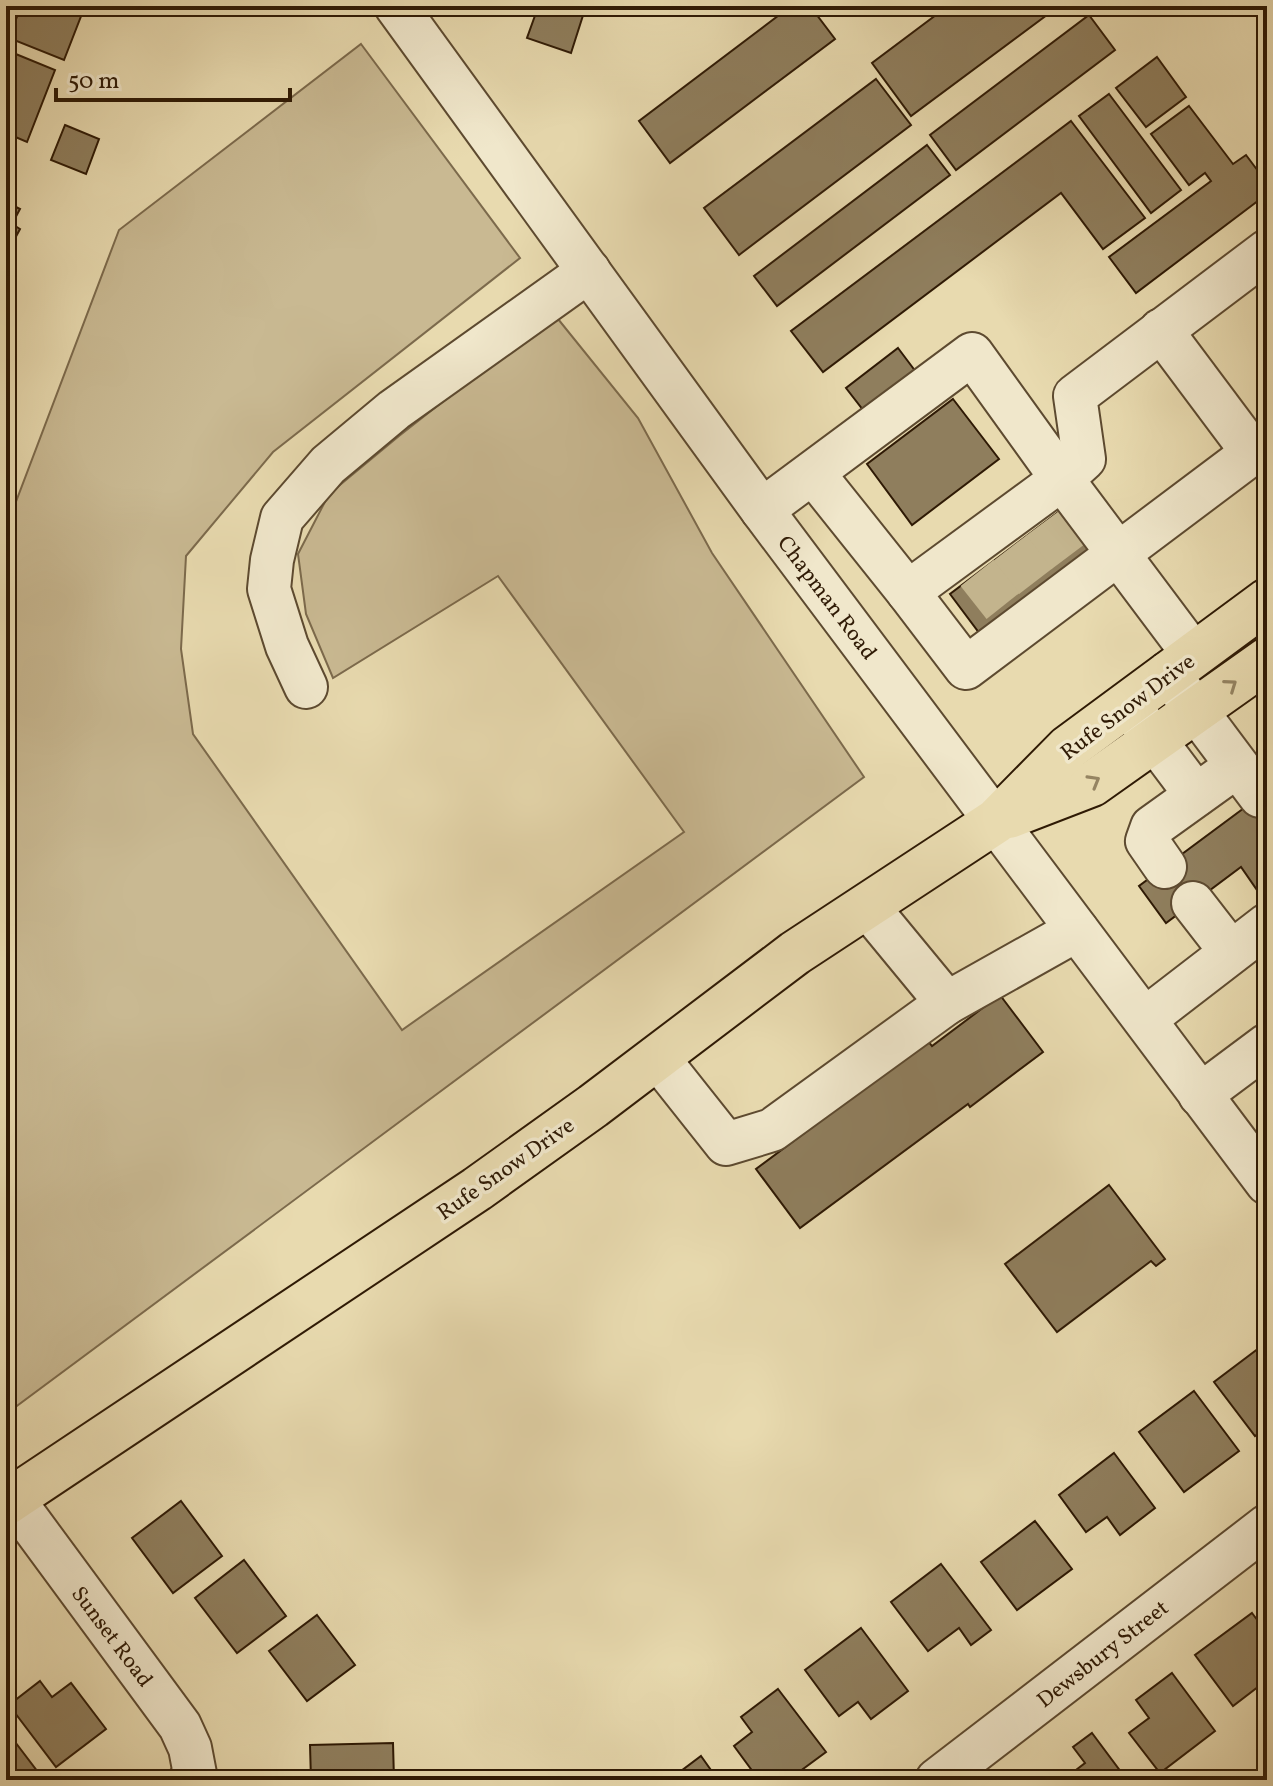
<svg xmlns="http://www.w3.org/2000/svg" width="1273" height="1786" viewBox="0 0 1273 1786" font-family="Vollkorn,serif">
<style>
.green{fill:#c9b992;stroke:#7c6a4c;stroke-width:2}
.building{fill:#8f7e5d;stroke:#2f1a05;stroke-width:2}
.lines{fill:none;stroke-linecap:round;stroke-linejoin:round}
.minor-tunnel{stroke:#c3b48d;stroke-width:42;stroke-dasharray:42 21;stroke-linecap:butt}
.minor-casing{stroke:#5d4a30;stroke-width:46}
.major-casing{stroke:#2f1a05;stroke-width:48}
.minor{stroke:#f0e7cb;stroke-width:42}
.major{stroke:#e8daaf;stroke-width:44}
.oneway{stroke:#958462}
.labels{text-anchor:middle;stroke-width:7;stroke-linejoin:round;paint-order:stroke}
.street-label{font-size:22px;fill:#2f1a05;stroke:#f0e7cb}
</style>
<rect width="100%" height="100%" fill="#e8daaf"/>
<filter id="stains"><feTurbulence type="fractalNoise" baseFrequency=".0025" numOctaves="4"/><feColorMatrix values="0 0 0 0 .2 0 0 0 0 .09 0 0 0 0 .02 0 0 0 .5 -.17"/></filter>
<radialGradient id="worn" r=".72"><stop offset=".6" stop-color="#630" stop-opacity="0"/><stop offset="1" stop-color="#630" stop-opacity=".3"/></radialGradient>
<!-- green -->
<polygon class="green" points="361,44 520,258 273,452 186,556 181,649 193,734 402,1030 684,832 498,576 333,678 306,614 298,554 329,494 399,436 554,314 638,418 712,553 864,777 6,1414 6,528 119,230"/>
<!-- building -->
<g class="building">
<polygon points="21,6 85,6 64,60 9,38"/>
<polygon points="525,6 586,6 571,53 527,38 537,10"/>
<polygon points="791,6 810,6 835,39 670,163 639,121"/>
<polygon points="948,6 1059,6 911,116 872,63"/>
<polygon points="1089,15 1115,50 956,170 930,135"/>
<polygon points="6,50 55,70 27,142 6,133"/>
<polygon points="1157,57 1186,97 1146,127 1116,88"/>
<polygon points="876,79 911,125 739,255 704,208"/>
<polygon points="1109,94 1181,190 1151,213 1079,116"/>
<polygon points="1189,106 1233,164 1246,155 1267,183 1267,194 1136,293 1109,257 1211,181 1205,173 1189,185 1151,134"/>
<polygon points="1071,121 1145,218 1103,249 1061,193 823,372 791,331"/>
<polygon points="65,125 99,139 86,174 51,160"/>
<polygon points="927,145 950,175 777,306 754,276"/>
<polygon points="6,202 20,209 12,224 20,229 6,255"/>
<polygon points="898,348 919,376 867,415 846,388"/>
<polygon points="953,399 999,459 912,525 867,464"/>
<polygon points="1069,504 1102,548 983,638 950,594"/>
<polygon points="1267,791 1267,846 1261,850 1267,858 1267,883 1257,890 1241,867 1166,923 1139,886"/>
<polygon points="1000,995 1043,1052 970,1107 968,1104 800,1228 756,1169 928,1041 932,1046"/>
<polygon points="1109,1185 1165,1259 1156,1266 1151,1261 1057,1332 1005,1264"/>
<polygon points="1267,1342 1267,1427 1255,1436 1214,1382"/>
<polygon points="1194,1391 1239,1451 1184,1492 1139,1432"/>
<polygon points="1114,1453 1155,1508 1120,1535 1107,1517 1086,1532 1059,1495"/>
<polygon points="181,1501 222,1556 173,1593 132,1538"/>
<polygon points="1035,1521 1072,1569 1017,1610 981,1562"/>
<polygon points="244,1560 286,1616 237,1653 195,1598"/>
<polygon points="941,1564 991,1630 971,1645 959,1628 928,1651 891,1602"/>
<polygon points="1252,1613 1267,1633 1267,1680 1233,1706 1195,1655"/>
<polygon points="317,1615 355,1665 307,1701 269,1651"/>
<polygon points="861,1628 908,1691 871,1719 858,1702 839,1716 805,1670"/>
<polygon points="1172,1673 1215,1731 1160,1773 1129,1733 1149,1718 1136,1700"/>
<polygon points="40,1681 52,1697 71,1683 106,1729 56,1767 9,1705"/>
<polygon points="778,1689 826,1752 788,1780 759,1780 734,1746 752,1732 741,1717"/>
<polygon points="6,1730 44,1780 6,1780"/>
<polygon points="1092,1733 1127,1780 1063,1780 1085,1763 1073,1747"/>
<polygon points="393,1743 394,1780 311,1780 310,1745"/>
<polygon points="701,1756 718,1780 669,1780"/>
</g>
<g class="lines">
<!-- minor-tunnel -->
<g class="minor-tunnel">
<polyline points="1043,523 1076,567"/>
<polyline points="1010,548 1044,592"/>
<polyline points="977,573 1011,616"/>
</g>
<!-- minor casing -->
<g class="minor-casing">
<g id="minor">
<polyline points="396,6 762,510 1267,1183"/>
<polyline points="1161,330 1253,453"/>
<polyline points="813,473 908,592 966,668 1267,442"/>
<polyline points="762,510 972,354 1062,479 1194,655"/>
<polyline points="908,592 1062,479 1084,459 1075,396 1267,251"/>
<polyline points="1168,673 1260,796"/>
<polyline points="306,687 287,646 269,589 272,560 282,518 328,465 394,410 589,271"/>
<polyline points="1133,711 1196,795"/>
<polyline points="1165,867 1147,841 1152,827 1237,766"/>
<polyline points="1193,903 1231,952"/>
<polyline points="867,906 947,1003"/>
<polyline points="1145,1019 1267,925"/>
<polyline points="657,1057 726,1144 772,1130 947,1003 1077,930"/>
<polyline points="1200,1095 1267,1045"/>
<polyline points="12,1498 180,1726 190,1748 195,1774 190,1780"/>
<polyline points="937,1780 1267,1526"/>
</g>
</g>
<!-- major casing -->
<g class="major-casing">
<g id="major">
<polyline points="1009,816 1092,784 1267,660"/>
<polyline points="6,1503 477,1189 593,1106 795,953 996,821 1068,748 1267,601"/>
</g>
</g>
<!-- minor -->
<use href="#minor" class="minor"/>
<!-- major -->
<use href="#major" class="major"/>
</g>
<!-- one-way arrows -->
<defs><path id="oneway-chevron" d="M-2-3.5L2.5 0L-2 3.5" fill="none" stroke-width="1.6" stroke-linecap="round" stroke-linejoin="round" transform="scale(2)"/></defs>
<g class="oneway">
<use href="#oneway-chevron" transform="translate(1231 685) rotate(-35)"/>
<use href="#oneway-chevron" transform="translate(1094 781) rotate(-30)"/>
</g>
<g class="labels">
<!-- street labels -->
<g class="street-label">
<text transform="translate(828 597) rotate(53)" y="8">Chapman Road</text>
<text transform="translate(1127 706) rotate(-37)" y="8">Rufe Snow Drive</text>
<text transform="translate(505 1168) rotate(-35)" y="8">Rufe Snow Drive</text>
<text transform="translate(113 1636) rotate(53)" y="8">Sunset Road</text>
<text transform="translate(1102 1653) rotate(-38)" y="8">Dewsbury Street</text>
</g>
</g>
<!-- margin -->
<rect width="1273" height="1786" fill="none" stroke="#e8daaf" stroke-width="32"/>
<rect x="8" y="8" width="1257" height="1770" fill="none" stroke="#2f1a05" stroke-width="4"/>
<rect x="16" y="16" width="1241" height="1754" fill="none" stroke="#2f1a05" stroke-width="2"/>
<!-- scale -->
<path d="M56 88v12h234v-12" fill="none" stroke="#2f1a05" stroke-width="4"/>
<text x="68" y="88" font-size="24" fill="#2f1a05" stroke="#f0e7cb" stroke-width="6" paint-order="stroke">50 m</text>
<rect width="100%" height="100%" filter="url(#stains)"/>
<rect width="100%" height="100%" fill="url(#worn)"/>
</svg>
